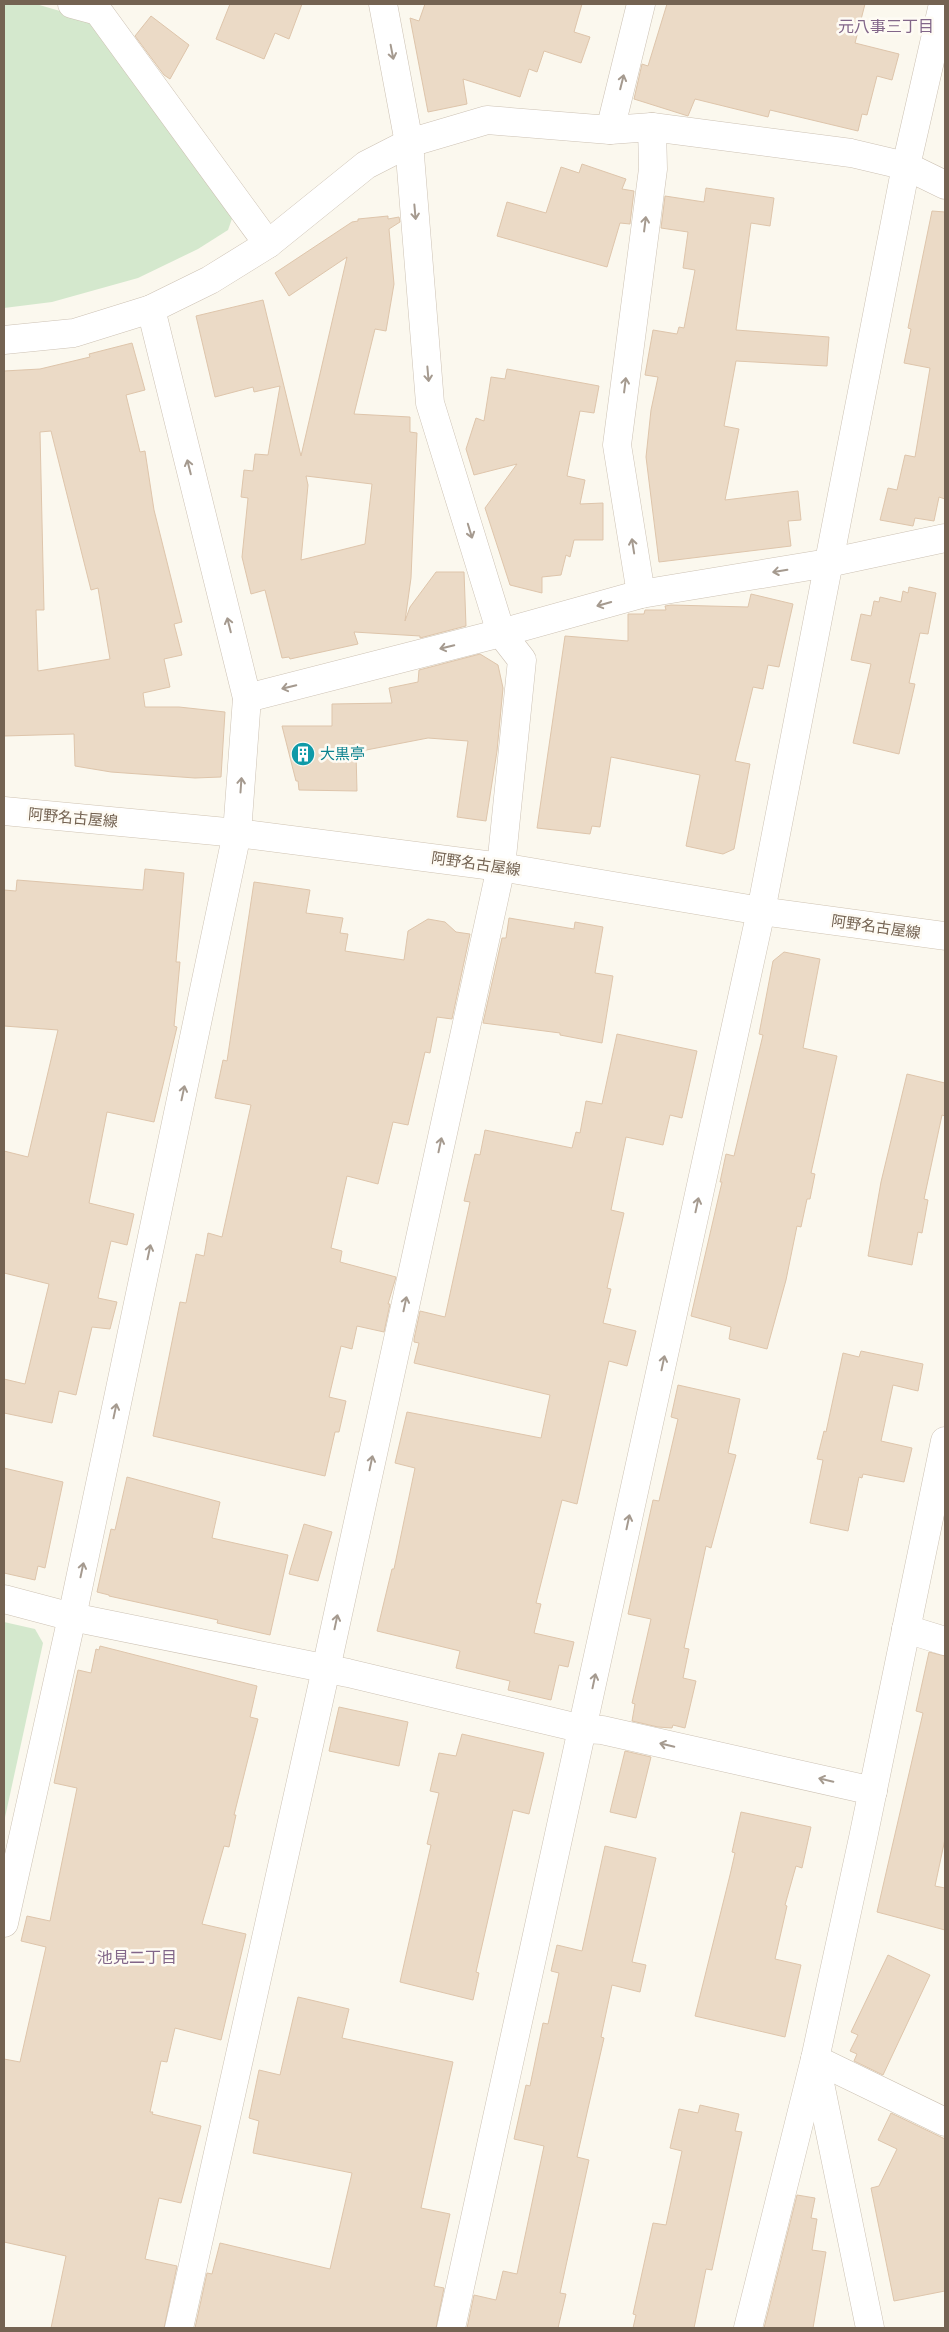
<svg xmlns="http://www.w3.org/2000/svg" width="949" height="2332" viewBox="0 0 949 2332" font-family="'Open Sans','Noto Sans JP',sans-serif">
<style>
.green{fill:#d4e8cd}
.building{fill:#ebdac6;stroke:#dec5ab;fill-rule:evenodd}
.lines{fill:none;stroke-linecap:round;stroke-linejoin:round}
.minor-casing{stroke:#cdc2b4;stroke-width:29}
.tertiary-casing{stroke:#cdc2b4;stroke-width:29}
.secondary-casing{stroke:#cfc3b2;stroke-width:29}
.minor{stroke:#fff;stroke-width:28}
.tertiary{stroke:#fff;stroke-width:28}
.secondary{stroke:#fff;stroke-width:28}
.oneway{stroke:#a59a8f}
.labels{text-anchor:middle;stroke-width:5;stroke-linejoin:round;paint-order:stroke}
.culture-label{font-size:15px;fill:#0d838f;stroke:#fefbf4;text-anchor:start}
.street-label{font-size:15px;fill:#746352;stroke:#fefbf4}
.neighbourhood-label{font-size:16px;fill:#826689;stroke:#fefbf4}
</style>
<rect width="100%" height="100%" fill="#fbf8ee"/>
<!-- green -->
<g class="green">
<polygon points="4,4 36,4 94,21 234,213 228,230 198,249 138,278 52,302 4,308"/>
<polygon points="4,1622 35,1629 43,1643 4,1822"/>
</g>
<!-- building -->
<g class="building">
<polygon points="230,4 302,4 289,39 275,33 264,59 216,39"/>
<polygon points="425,4 582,4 574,32 590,37 581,63 544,51 537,72 529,69 520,97 463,79 467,104 428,112 410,18 419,21"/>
<polygon points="667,4 865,4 855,43 899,54 892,80 877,76 867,115 862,114 858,131 770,110 768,117 695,99 688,116 634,99 642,64 648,66"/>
<polygon points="151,16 189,45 170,79 164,75 135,36"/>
<polygon points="582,164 626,179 622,189 634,191 630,224 620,223 607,267 497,236 507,202 546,213 561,167 579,173"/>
<polygon points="706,188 774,198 770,226 751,223 736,330 829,337 827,366 736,361 724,426 739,429 725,500 798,491 801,520 788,521 791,546 659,562 646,457 651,410 658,377 645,375 653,330 677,334 679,327 684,328 695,270 683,268 688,232 661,228 665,196 704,202"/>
<polygon points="932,211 945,212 945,499 939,497 934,521 915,518 913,526 880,520 888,488 897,490 905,455 915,457 930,368 904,363 911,329 908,328"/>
<path d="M388 216V219L399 217 400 222 389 229 394 284 386 331 375 329 354 414 410 417V432L417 433 411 578 405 621 410 607 436 572H464L466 626 420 638V636L354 632 358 644 290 659 289 657 282 658 265 590 251 594 242 557 248 498 241 497 244 470 253 471 255 454 268 455 280 386 254 392 253 387 215 397 196 316 263 300 301 456 347 257 289 296 275 273 352 222 358 221V219ZM306 476 372 484 365 544 301 560 308 485Z"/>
<path d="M132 343 145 390 126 395 140 452 145 451 154 510 182 622 174 624 182 655 164 659 170 687 143 693 145 707H179L225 712 221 777 195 778 111 772 75 766 74 734 4 736V371L40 369 90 357 89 354ZM51 431 91 590 98 588 110 659 38 671 36 610H44L40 432Z"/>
<polygon points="507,369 599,386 594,413 580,411 567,476 585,480 580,504 603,503 603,540 574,540 570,557 566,555 561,575 542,577 542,593 510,585 485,508 517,464 474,475 466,449 476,418 484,421 491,377 505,379"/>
<polygon points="909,587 936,593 928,634 920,633 909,683 915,684 899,754 853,743 871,664 851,660 861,614 871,616 874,601 879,602 880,597 901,602 903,591 908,593"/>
<polygon points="751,594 793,604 779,667 768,665 763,689 753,687 735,761 750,764 734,849 723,854 686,846 700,775 611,757 600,827 592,826 590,834 537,828 565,636 628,641 628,614 644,614 645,610 666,610 665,606 671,605 748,607"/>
<polygon points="480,654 498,665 503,688 497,751 486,821 457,817 468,741 428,738 356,752 357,791 299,790 298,781 296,781 282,726 332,726 332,704 392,703 389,688 418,682 419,670"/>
<polygon points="145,869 184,873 176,962 180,962 174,1026 177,1027 154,1122 107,1112 89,1203 134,1214 127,1245 111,1241 98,1298 117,1302 110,1329 92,1327 76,1395 59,1391 52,1423 4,1413 4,1379 25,1384 49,1284 4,1273 4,1151 28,1157 58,1030 4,1026 4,890 16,891 17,880 143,890"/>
<polygon points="254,882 310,890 306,913 343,918 340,933 348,934 345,951 404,960 408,931 428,919 445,922 456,932 470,934 452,1019 437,1017 430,1053 425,1052 408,1125 393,1122 378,1184 347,1176 331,1248 342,1251 340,1262 396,1277 388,1304 390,1304 384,1332 357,1326 352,1349 341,1346 329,1397 346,1401 339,1432 335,1432 325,1476 153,1436 180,1302 186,1303 196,1254 204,1256 208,1233 222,1237 251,1105 215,1098 223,1060 227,1061"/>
<polygon points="509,918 574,929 575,922 603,927 595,973 613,976 602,1043 560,1035 560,1033 483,1023 502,938 506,938"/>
<polygon points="784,952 820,959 803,1048 837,1056 811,1173 815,1174 810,1199 807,1199 801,1227 797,1226 786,1280 767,1349 729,1339 731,1327 691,1316 722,1182 720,1182 726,1154 734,1156 763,1035 759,1034 773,961"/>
<polygon points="617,1034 697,1051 682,1118 670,1115 663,1145 626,1137 611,1210 624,1213 607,1288 611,1289 603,1323 636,1331 627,1366 609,1361 577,1504 562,1500 536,1603 541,1604 534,1633 574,1642 568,1667 559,1665 551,1700 508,1690 510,1681 456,1668 460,1651 377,1631 392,1569 394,1569 415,1468 395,1463 407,1412 541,1438 550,1395 414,1363 419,1343 414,1342 414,1339 420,1311 445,1317 470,1202 464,1201 475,1154 480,1155 485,1130 572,1148 576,1132 580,1133 586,1101 602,1104"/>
<polygon points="907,1074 945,1083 945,1116 942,1115 924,1199 928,1200 922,1233 918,1232 912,1265 868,1256 881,1182"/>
<polygon points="861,1351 923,1364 918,1391 893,1385 881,1441 912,1448 904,1482 863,1474 862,1478 859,1477 848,1531 810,1523 823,1460 817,1459 824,1431 826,1432 843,1353 859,1357"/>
<polygon points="678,1385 740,1399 728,1453 736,1455 711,1548 706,1546 684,1648 689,1649 683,1678 696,1681 685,1728 673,1725 672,1728 658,1727 632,1721 635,1704 632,1703 651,1619 628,1614 653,1500 659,1501 678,1419 671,1417"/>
<polygon points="4,1468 63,1482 45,1568 38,1566 35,1580 4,1573"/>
<polygon points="127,1477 220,1502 212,1538 288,1555 270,1635 217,1623 218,1620 109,1596 109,1595 97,1592 111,1529 115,1530"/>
<polygon points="304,1524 332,1532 318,1581 289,1574"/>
<polygon points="100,1646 257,1686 250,1717 258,1719 234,1815 236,1815 229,1847 224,1846 202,1924 246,1934 221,2040 175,2028 167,2062 161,2061 150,2112 153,2112 152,2114 201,2126 181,2203 159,2198 145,2259 177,2266 164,2328 51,2328 66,2256 4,2242 4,2059 20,2062 46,1947 21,1941 27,1916 50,1921 77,1788 54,1783 78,1670 91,1673 96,1649 99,1650"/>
<polygon points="929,1652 945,1656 945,1839 935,1886 945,1888 945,1930 877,1912 923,1713 916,1711"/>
<polygon points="339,1707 408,1722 399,1766 329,1751"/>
<polygon points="462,1734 544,1753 529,1814 513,1810 476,1972 479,1973 473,2000 400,1982 431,1845 427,1844 439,1793 430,1791 439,1753 456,1756"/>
<polygon points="625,1751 651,1757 636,1818 610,1812"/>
<polygon points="741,1812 811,1827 802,1868 796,1866 785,1905 787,1906 775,1959 801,1965 785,2037 695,2016 730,1875 735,1853 732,1852"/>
<polygon points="605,1846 656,1858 632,1962 646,1965 640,1992 612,1985 601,2037 604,2038 577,2157 589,2160 560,2293 566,2294 558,2328 467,2328 474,2295 496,2300 503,2271 517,2274 544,2146 514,2139 526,2085 530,2086 543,2023 548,2024 559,1973 551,1971 557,1945 582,1951"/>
<polygon points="888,1955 930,1975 883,2075 854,2061 857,2054 850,2051 858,2035 851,2032"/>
<polygon points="298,1997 349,2009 342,2038 453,2062 421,2208 450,2214 434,2286 444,2288 436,2328 195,2328 207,2273 212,2274 220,2243 330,2269 352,2173 253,2153 259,2121 249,2118 259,2070 280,2075"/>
<polygon points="700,2105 739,2114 735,2131 742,2132 712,2270 706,2269 694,2328 633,2328 636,2315 633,2314 653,2223 666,2225 682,2151 670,2148 679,2109 698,2113"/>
<polygon points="891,2113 945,2139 945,2291 894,2301 871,2188 879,2186 897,2149 878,2140"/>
<polygon points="797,2195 815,2198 811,2218 817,2219 812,2250 826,2252 813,2328 764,2328"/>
</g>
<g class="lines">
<!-- minor casing -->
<g class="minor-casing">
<g id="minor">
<polyline points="72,4 98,11 268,244"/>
<polyline points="610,130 641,4"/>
<polyline points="906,166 945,185"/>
<polyline points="641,594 617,445 653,169 652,127"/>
<polyline points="247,698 501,633 641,594 828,563 945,538"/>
<polyline points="4,1599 72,1617 348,1673 583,1729 602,1730 873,1791"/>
<polyline points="906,1629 945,1641"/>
<polyline points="4,1923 72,1617 237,833 247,698 151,309"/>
<polyline points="179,2328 326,1669 501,867 522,660 501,633 430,403 409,143 383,4"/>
<polyline points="451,2328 761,911"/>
<polyline points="748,2328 815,2059 945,2122"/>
<polyline points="870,2328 815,2059 863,1838 945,1441"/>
</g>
</g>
<!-- tertiary casing -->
<g class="tertiary-casing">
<g id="tertiary">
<polyline points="4,340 74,333 151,309 210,280 268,244 366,165 409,143 487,120 610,130 652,127 851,153 906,166"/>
<polyline points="761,911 906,166 943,4"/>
</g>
</g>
<!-- secondary casing -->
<g class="secondary-casing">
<polyline id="secondary" points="4,811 237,833 501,867 761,911 945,936"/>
</g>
<!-- minor -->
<use href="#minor" class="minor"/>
<!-- tertiary -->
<use href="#tertiary" class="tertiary"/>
<!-- secondary -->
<use href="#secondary" class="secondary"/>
</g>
<!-- one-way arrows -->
<defs><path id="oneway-shaft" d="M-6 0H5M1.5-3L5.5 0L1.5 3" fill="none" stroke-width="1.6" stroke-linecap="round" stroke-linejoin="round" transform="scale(1.25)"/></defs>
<g class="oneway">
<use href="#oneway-shaft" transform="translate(392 52) rotate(79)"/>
<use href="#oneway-shaft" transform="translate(622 82) rotate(-76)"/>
<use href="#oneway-shaft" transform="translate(415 212) rotate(85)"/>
<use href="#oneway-shaft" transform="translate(645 224) rotate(-83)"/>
<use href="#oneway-shaft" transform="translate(428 374) rotate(85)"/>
<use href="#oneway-shaft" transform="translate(625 385) rotate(-83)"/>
<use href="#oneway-shaft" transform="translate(189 467) rotate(-104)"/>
<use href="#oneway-shaft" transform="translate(470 531) rotate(73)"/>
<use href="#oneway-shaft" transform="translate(633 546) rotate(-99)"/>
<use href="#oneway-shaft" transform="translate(780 571) rotate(171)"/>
<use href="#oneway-shaft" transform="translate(604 604) rotate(164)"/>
<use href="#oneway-shaft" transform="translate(229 625) rotate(-104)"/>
<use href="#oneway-shaft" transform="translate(447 647) rotate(166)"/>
<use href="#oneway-shaft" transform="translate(289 687) rotate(166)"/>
<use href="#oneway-shaft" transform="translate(241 785) rotate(-86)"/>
<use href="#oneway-shaft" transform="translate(183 1093) rotate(-78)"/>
<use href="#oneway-shaft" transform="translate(440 1145) rotate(-78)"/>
<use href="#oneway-shaft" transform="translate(697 1205) rotate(-78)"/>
<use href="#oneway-shaft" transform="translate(149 1252) rotate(-78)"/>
<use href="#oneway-shaft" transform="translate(405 1304) rotate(-78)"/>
<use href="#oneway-shaft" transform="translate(663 1363) rotate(-78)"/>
<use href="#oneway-shaft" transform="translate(115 1411) rotate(-78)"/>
<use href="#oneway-shaft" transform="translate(371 1463) rotate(-78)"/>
<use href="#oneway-shaft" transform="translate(628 1522) rotate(-78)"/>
<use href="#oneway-shaft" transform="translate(82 1570) rotate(-78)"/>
<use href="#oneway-shaft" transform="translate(336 1622) rotate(-78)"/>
<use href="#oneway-shaft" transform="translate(594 1681) rotate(-78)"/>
<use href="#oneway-shaft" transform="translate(667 1745) rotate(-167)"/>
<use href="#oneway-shaft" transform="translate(826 1780) rotate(-167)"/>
</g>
<!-- icons -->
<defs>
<g id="building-disc" transform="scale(1.25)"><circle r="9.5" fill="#0f9aa8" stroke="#fefbf4"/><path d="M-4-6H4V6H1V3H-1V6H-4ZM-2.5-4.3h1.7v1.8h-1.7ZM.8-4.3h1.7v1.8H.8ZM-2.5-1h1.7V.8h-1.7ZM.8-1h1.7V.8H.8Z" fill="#fff"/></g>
</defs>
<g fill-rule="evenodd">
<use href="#building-disc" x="303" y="754"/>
</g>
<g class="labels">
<!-- culture labels -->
<g class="culture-label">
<text x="320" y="759">大黒亭</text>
</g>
<!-- street labels -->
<g class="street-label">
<text transform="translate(73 818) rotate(5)" y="5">阿野名古屋線</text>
<text transform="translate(476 864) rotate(8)" y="5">阿野名古屋線</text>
<text transform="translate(876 927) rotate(8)" y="5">阿野名古屋線</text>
</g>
<!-- neighbourhood labels -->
<g class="neighbourhood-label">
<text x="886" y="32">元八事三丁目</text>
<text x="137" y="1963">池見二丁目</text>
</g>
</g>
<!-- border -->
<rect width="949" height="2332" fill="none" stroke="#746352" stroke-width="10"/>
</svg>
